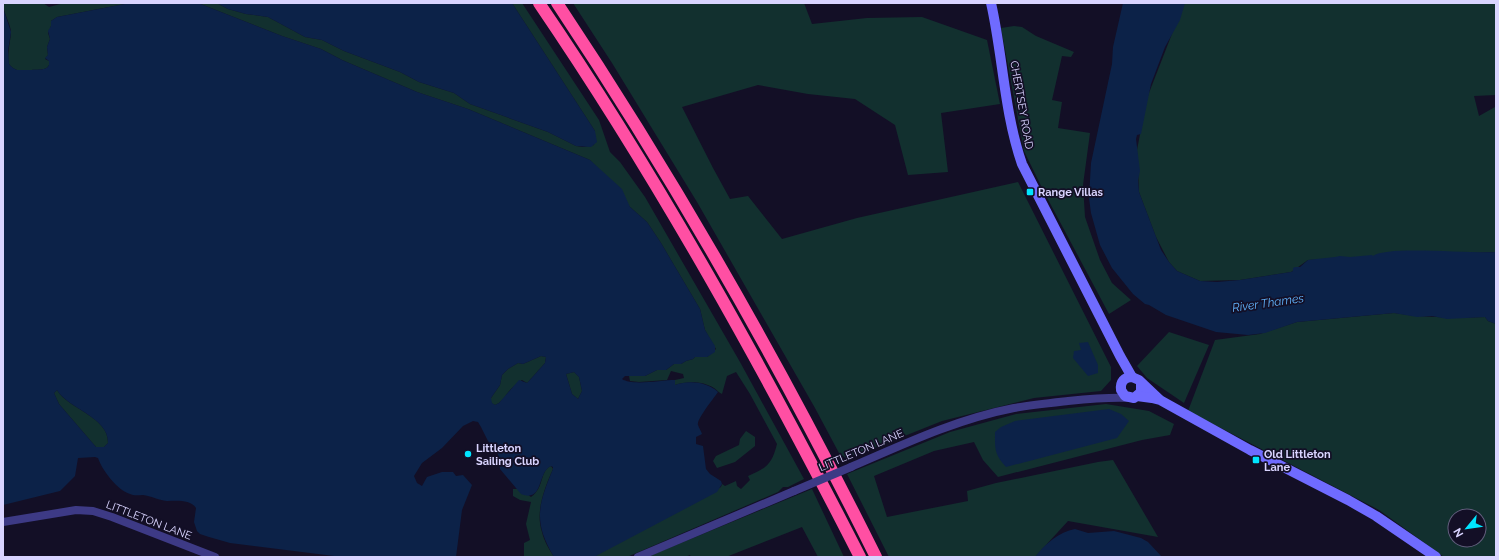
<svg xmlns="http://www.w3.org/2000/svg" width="1499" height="560" viewBox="0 0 1499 560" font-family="Raleway,sans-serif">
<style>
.green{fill:#12302f;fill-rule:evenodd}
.water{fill:#0c2248;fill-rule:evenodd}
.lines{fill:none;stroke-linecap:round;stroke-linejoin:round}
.tertiary{stroke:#3d3a85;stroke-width:8}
.secondary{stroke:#6f6bff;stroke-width:10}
.motorway{stroke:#ff4fa3;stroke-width:12}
.tertiary-bridge{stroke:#3d3a85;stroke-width:8}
.poi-dot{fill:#00e5ff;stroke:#130f26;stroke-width:1.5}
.labels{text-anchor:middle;stroke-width:3.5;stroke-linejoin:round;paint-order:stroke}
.street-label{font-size:11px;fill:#d9d4ff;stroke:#130f26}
.poi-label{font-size:11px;font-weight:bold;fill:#d9d4ff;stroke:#130f26;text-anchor:start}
.water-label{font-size:12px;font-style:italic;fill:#62b6ff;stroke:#130f26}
</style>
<rect width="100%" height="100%" fill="#130f26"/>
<!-- green -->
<g class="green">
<path d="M3 3H43L49 7 64 3H130L57 17 51 21V26L48 33 50 39 47 47 48 55 45 59 49 61V65C48 67 47 68 44 69 43 70 20 70 17 70 14 69 11 67 9 64 7 53 10 44 11 33 11 24 3 13 3 3Z"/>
<path d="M198 3H217L228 9 246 14 268 17 305 37 322 40 344 51 400 72 419 82 454 93 470 104 548 132 576 146 583 147 594 145 595 131 512 3H522L599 120 610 152 620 162 645 197 740 362 804 479 788 487H783L778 492 627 557H593L721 487 722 484 725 486 736 481 737 486 741 489 750 480 748 476C767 468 772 464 777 444L750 394 736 372 727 376 722 394C718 392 717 390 714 388 703 381 687 381 675 385V380L684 378 683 374 671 371 667 380 639 382 630 381 629 376H645L657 370H666L674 364H681L686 361 693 359 695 357H707L716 349 705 330 700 309 661 243 647 222 630 207 590 160 468 109 417 92 342 60 321 49 282 36Z"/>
<polygon points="573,3 804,3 812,24 867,18 922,17 987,40 1000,104 941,113 948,172 908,175 895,125 855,99 808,94 758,85 682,107 713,168 730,199 748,196 782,239 857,218 1018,182 1111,367 1111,380 1101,391 1034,398 942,421 847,459 839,453 815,408 697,202 612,63"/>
<polygon points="1184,3 1496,3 1496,95 1474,96 1479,116 1495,107 1496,252 1308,260 1291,272 1240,280 1200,281 1177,271 1169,262 1156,237 1139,192 1137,150 1147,98"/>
<polygon points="1014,26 1022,27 1036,36 1074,52 1071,57 1062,56 1052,100 1062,102 1058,128 1090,133 1083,185 1085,217 1100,260 1112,283 1131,300 1109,314 1044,192 1024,151 1001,28"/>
<path d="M1394 313C1425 318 1454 318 1485 317L1488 321 1496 324V557H1444L1379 510 1188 411 1215 340 1260 334 1297 322ZM1455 516H1479V540H1455Z"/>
<polygon points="1169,332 1209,345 1184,403 1147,378 1137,366"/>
<path d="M541 356 546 357 545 363 529 381 527 383 522 380C518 383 514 386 511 389 506 394 503 402 495 405L491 403V398L500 385 502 375 508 369 518 363 523 364Z"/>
<polygon points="574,372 579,377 582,391 578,399 572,394 566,374"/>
<path d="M57 390C68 409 109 417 108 443L104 447H96L59 404 54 393Z"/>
<polygon points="1106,404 1149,411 1174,424 1170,435 1142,440 998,477 983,460 974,442 934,451 874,476 887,517 968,501 967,491 996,483 1098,462 1113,460 1158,537 1068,521 1035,557 889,557 847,474 950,432 1016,414"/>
<polygon points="746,431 755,437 755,446 735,462 717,468 713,461 716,456 739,445 740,439"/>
<path d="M551 466 553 469C545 487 535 512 542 532 544 541 549 549 554 557H524V543L530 540 526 524 531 502 520 500 513 496V489H520L531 497C533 495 535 494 536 492 543 485 541 470 551 466Z"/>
<polygon points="812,489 844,557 818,557 802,527 726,557 691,557 690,555 685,557 647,557"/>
</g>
<!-- water -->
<g class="water">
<path d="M130 3H198L282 36 321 49 342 60 417 92 468 109 590 160 622 189 630 207 647 222 661 243 700 309 705 330 715 346V352L707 357H695L693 359 686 361 681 364H674L666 370H657L645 376H625L622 379C632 386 662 380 675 380V385C689 380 707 382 718 392 714 398 696 420 698 425 699 428 701 431 702 434L696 437V444L703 446 706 469 710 474 721 481 722 484 717 492 594 557H554C533 522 538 505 553 469V467L551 466C537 472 544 503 521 494L500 469 498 454 488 441 481 427 478 422 473 421 463 426 442 448 422 463 414 476 417 483 422 486 427 477 442 472H453L456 476 463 475 472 485 462 510 456 557H342L230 543 209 537 200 534 197 531 194 522 196 508C190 499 176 501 167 501 158 500 151 496 143 495 138 495 134 496 130 494 117 490 102 470 98 458L95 457 78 458 75 476 60 491 3 505V8L11 32 8 51 9 64C11 67 14 69 17 70 20 70 43 70 44 69 47 68 48 67 49 65V61L45 58 48 55 47 47 50 39 48 31 51 26V21L57 17ZM541 356 546 357 545 363 529 381 527 383 519 380 499 403 495 405 492 403 491 398 500 385 502 375 508 369 518 363 523 364ZM574 372 579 377 582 391 578 399 572 394 566 374ZM57 390C68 409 109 417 108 443L104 447H96L59 404 54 393Z"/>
<polygon points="217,3 512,3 595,131 597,142 591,147 576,146 548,132 470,104 454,93 419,82 400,72 344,51 322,40 305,37 268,17 246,14 228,9"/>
<path d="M1123 3H1185L1180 20 1165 47 1151 84 1141 134 1137 135 1136 139 1140 171 1138 180 1139 192 1161 250 1169 262 1177 271 1200 281 1217 282 1240 280 1291 272 1293 271V268L1295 267H1300L1308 260 1316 259 1335 257 1340 256 1350 257 1372 255 1373 256C1387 245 1471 254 1495 252H1496V324L1488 321 1485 317 1447 319 1432 316 1417 317 1394 313 1297 322 1265 333 1248 335 1216 332 1166 315 1149 305 1145 304 1133 294 1112 268 1100 245 1091 213 1089 198 1091 163 1112 64 1113 47Z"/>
<polygon points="1088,342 1098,365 1098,373 1088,376 1073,358 1074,351 1081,350 1079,343"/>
<path d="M1109 409 1121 414 1129 421 1117 438 1006 467C994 454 995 449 995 432L1001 427 1015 421Z"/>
<path d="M1075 529 1088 533 1114 531 1141 538 1148 542 1162 557H1035C1045 544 1059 532 1075 529Z"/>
</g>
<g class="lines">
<!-- tertiary -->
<g class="tertiary">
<path d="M851 467C904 444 957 419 1014 408 1031 405 1050 403 1068 401 1088 399 1108 397 1128 398"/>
<polyline points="3,522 76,510 93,511 112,517 215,557"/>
<polyline points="638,557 794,491"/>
</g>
<!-- secondary -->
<g class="secondary">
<path d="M991 3C1003 56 1004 112 1022 164L1120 356 1132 377"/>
<path d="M1141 383V392L1134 398 1125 396 1121 390C1120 382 1124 377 1132 377L1139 380 1159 399"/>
<polyline points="1137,396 1152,398 1160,400 1250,450 1348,500 1376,516 1436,557"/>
</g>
<!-- motorway -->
<g class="motorway">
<path d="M539 3C659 179 763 367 860 557"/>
<path d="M557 3C675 180 781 366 876 557"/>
</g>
<!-- tertiary-bridge -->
<polyline class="tertiary-bridge" points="794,491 851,467"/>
</g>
<!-- markers -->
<g class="poi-dot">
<rect x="1026" y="188" width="8" height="8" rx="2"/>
<circle cx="468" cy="454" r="4"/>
<rect x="1252" y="456" width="8" height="8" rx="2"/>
</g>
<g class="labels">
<!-- street labels -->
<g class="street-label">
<text transform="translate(1022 105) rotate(80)" y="4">CHERTSEY ROAD</text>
<text transform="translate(861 450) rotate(-23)" y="4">LITTLETON LANE</text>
<text transform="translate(149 520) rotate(21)" y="4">LITTLETON LANE</text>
</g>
<!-- poi labels -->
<g class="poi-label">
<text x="1038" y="196">Range Villas</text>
<text x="476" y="452">Littleton<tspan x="476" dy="13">Sailing Club</tspan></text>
<text x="1264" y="458">Old Littleton<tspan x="1264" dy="13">Lane</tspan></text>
</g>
<!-- water labels -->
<g class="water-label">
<text transform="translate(1268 303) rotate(-8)" y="4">River Thames</text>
</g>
</g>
<!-- border -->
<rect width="1499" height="560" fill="none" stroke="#d9d4ff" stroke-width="8"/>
<!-- north arrow -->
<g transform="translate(1467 528) rotate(241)"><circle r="19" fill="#130f26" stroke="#625e7d"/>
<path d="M0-3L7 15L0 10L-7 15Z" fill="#00e5ff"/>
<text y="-6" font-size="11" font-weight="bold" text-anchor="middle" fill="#d9d4ff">N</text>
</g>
</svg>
